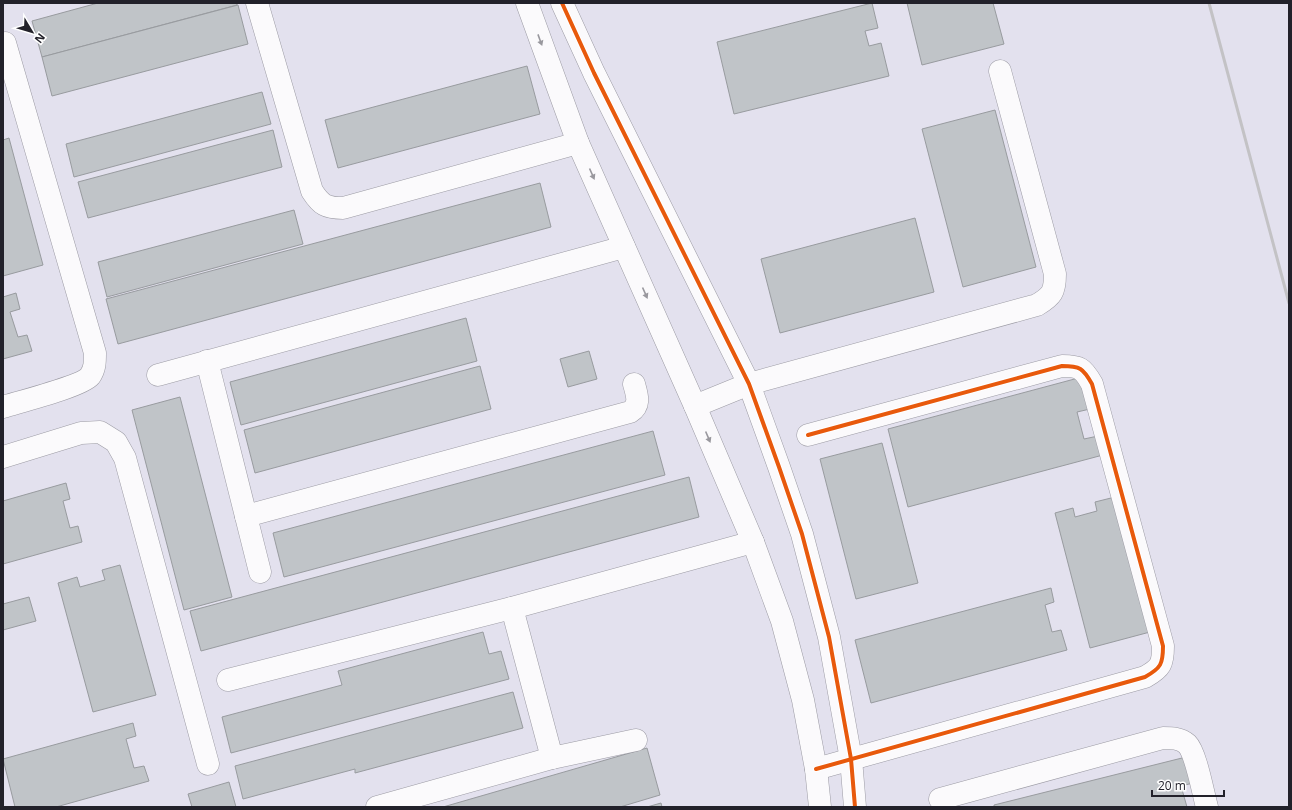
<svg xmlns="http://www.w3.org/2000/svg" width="1292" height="810" viewBox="0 0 1292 810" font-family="'Open Sans',sans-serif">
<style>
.building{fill:#c0c4c8;stroke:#989b9f}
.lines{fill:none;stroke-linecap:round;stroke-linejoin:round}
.minor-casing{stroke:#9c9ba4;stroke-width:23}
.minor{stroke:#fbfafc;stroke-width:22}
.rail{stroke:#c3c2c5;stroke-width:3}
.cycleway-casing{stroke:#fff;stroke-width:6}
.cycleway{stroke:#e8590c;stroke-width:4}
.oneway{fill:#99989e}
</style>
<rect width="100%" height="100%" fill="#e3e1ee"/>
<!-- building -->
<g class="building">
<polygon points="98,3 237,3 237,5 42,57 32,21"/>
<polygon points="872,3 878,28 865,31 869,46 881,43 889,76 734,114 717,42"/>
<polygon points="907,3 993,3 1004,44 922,65"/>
<polygon points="238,5 248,44 52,96 42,57"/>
<polygon points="527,66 540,114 338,168 325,120"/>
<polygon points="262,92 271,124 74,177 66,144"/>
<polygon points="995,110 1036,267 963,287 922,129"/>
<polygon points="273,130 282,167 88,218 78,182"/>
<polygon points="9,138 43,265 3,276 3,140"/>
<polygon points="540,183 551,227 118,344 106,299"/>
<polygon points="294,210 303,244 107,297 98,262"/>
<polygon points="915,218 934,292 780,333 761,259"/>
<polygon points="16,293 20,309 10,312 18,337 27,335 32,351 3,359 3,297"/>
<polygon points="466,318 477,361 241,425 230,382"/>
<polygon points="589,351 597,379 568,387 560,359"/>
<polygon points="480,366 491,409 255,473 244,430"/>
<polygon points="1082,377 1090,409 1077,412 1084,439 1098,436 1103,455 908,507 888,429"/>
<polygon points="180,397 232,597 184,610 132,410"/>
<polygon points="653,431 665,475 284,577 273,533"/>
<polygon points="882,443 918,583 856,599 820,459"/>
<polygon points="689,477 699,517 201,651 190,611"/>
<polygon points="66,483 70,499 63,501 70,528 78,526 82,542 3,564 3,501"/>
<polygon points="1115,497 1150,632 1090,648 1055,513 1073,508 1075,517 1097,511 1095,502"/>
<polygon points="120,565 156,695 93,712 58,583 77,577 80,587 105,580 102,570"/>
<polygon points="1051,588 1054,602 1045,605 1052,632 1061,630 1067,650 871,703 855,640"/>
<polygon points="29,597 36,621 3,630 3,604"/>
<polygon points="483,632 489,654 501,651 509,679 231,753 222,717 342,685 338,671"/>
<polygon points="513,692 523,728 355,773 355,769 243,799 235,766"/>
<polygon points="133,723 136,736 126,739 134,768 144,766 149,781 56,807 15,807 3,759"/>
<polygon points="647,748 660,795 620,807 443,807"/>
<polygon points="1186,757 1193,783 1181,786 1187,807 994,807 994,805"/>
<polygon points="229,782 236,807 192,807 188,794"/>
<polygon points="661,803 662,807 647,807"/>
</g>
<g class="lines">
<!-- minor casing -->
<g class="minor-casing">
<g id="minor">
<path d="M257 3 312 191C321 205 326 208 343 208L578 143"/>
<polyline points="527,3 578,143 695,406 753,542 782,621 803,700 816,769 820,807"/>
<polyline points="562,3 594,73 749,384 779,467 802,534 829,637 851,759 855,807"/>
<polyline points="207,361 260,572"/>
<polyline points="158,375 624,247"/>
<path d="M695 406 749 384 1037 305C1052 296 1055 292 1055 274L1000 71"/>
<path d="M3 407C19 402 82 386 90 376 95 369 95 362 95 353L5 43"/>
<path d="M808 435 1062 366C1080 366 1083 368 1092 384L1163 646C1163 664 1161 668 1145 677L816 769"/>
<polyline points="3,457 81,433 100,432 116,442 125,458 208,764"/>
<path d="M246 516 630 412C641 405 637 395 634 384"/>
<polyline points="512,608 552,758"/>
<polyline points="228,680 512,608 753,542"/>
<path d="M940 799 1163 738C1172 738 1180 738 1187 744 1196 753 1203 793 1207 807"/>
<polyline points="377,807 552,758 636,740"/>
</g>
</g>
<!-- minor -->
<use href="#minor" class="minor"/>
<!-- rail -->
<polyline class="rail" points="1209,3 1289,303"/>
<!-- cycleway casing -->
<g class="cycleway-casing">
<g id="cycleway">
<polyline points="562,3 594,73 749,384 779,467 802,534 829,637 851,759 855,807"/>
<path d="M808 435 1062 366C1080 366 1083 368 1092 384L1163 646C1163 664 1161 668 1145 677L816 769"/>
</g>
</g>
<!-- cycleway -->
<use href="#cycleway" class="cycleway"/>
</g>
<!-- one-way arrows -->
<defs><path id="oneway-solid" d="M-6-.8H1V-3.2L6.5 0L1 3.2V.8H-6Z"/></defs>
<g class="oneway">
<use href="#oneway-solid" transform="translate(540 40) rotate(70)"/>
<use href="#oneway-solid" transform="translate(592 174) rotate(66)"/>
<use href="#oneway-solid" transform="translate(645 293) rotate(66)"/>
<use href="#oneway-solid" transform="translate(708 437) rotate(67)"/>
</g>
<!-- border -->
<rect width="1292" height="810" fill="none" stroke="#22212a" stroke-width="8"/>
<!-- north arrow -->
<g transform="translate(32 32) rotate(128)" stroke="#ffffff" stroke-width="3" paint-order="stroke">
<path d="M0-3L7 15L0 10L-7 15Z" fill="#22212a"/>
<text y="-6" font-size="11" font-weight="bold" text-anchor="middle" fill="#22212a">N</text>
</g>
<!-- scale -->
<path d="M1152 790v6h72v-6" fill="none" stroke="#22212a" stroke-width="2"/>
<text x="1158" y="790" font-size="12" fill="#22212a" stroke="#ffffff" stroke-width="3" paint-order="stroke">20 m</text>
</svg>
